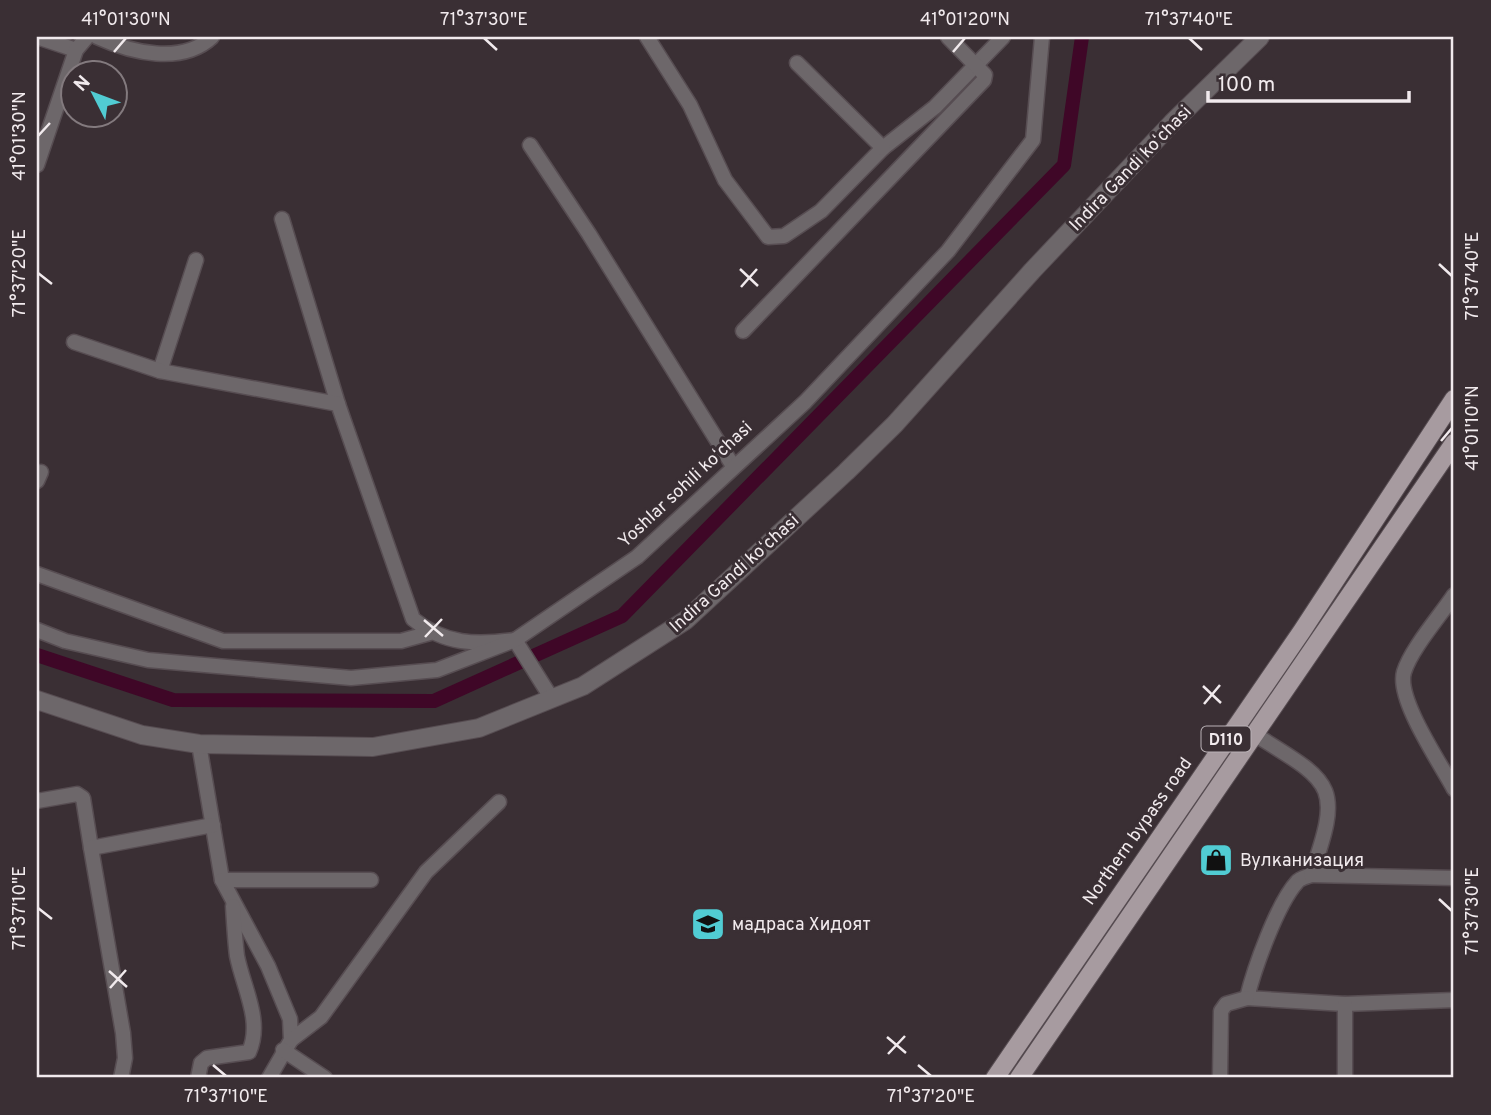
<svg xmlns="http://www.w3.org/2000/svg" width="1491" height="1115" viewBox="0 0 1491 1115" font-family="Overpass,sans-serif">
<style>
.lines{fill:none;stroke-linecap:round;stroke-linejoin:round}
.canal{stroke:#3f0727;stroke-width:14}
.minor-casing{stroke:#574d52;stroke-width:17}
.tertiary-casing{stroke:#574d52;stroke-width:20}
.primary-casing{stroke:#574d52;stroke-width:20}
.minor{stroke:#6d676a;stroke-width:14}
.tertiary{stroke:#6d676a;stroke-width:18}
.primary{stroke:#a79ba0;stroke-width:18}
.ticks{fill:none;stroke:#f1eaed;stroke-width:2.5}
.labels{text-anchor:middle;stroke-width:6;stroke-linejoin:round;paint-order:stroke}
.shield{fill:#3a2f34;stroke:#bab2b6;stroke-width:2}
.shield-label{font-size:16px;font-weight:bold;fill:#f1eaed}
.street-label{font-size:18px;fill:#f1eaed;stroke:#3a2f34}
.poi-label{font-size:18px;fill:#f1eaed;stroke:#3a2f34;text-anchor:start}
.neatline{fill:none;stroke:#f1eaed;stroke-width:2.5}
.ticks-label{font-size:18px;text-anchor:middle;fill:#f1eaed}
</style>
<rect width="100%" height="100%" fill="#3a2f34"/>
<g class="lines">
<!-- canal -->
<polyline class="canal" points="37,655 173,700 434,701 622,616 1064,165 1082,37"/>
<!-- minor casing -->
<g class="minor-casing">
<g id="minor">
<polyline points="37,37 76,50"/>
<path d="M97 37C132 53 182 65 212 37"/>
<polyline points="647,37 690,105 725,180 768,237 784,236 821,211 883,148 935,107 1003,37"/>
<polyline points="797,63 883,148"/>
<polyline points="530,145 589,234 733,466"/>
<polyline points="37,165 76,50 87,37"/>
<polyline points="282,219 338,404"/>
<path d="M196 260 160 371 338 404 413 619C445 645 476 645 515 640L552 699"/>
<polyline points="743,331 984,80 985,75 948,37"/>
<polyline points="74,342 160,371"/>
<polyline points="37,481 41,472"/>
<polyline points="37,574 223,641 401,641 430,633"/>
<path d="M1454 595C1440 616 1411 649 1404 672 1396 699 1441 764 1454 789"/>
<polyline points="37,630 65,641 148,660 351,678 437,670 515,640 637,557 805,402 948,251 1033,140 1042,37"/>
<path d="M1254 734C1333 783 1343 784 1311 875 1307 877 1300 878 1297 882 1277 904 1254 969 1247 998L1345 1004 1454 1000"/>
<polyline points="199,744 222,880 268,966 290,1019 291,1040 269,1078"/>
<polyline points="37,801 77,794 83,798 91,848"/>
<polyline points="1311,875 1454,878"/>
<polyline points="222,880 371,880"/>
<polyline points="1345,1004 1345,1078"/>
<polyline points="291,1040 321,1017 426,872 499,802"/>
<polyline points="283,1050 325,1078"/>
<polyline points="121,1078 125,1058 123,1033 91,848 213,825"/>
<path d="M198 1078 201 1063 207 1058 249 1052C263 1021 243 987 237 956 235 940 234 923 233 906"/>
<polyline points="1220,1078 1221,1011 1226,1004 1247,998"/>
</g>
</g>
<!-- tertiary casing -->
<g class="tertiary-casing">
<polyline id="tertiary" points="37,700 142,735 199,744 373,747 479,728 583,686 686,620 846,472 895,424 1032,271 1172,123 1260,37"/>
</g>
<!-- primary casing -->
<g class="primary-casing">
<g id="primary">
<polyline points="995,1078 1302,631 1454,399"/>
<polyline points="1019,1078 1454,443"/>
</g>
</g>
<!-- minor -->
<use href="#minor" class="minor"/>
<!-- tertiary -->
<use href="#tertiary" class="tertiary"/>
<!-- primary -->
<use href="#primary" class="primary"/>
</g>
<!-- ticks -->
<path class="ticks" d="M484 38 497 50M1189 38 1202 50M114 52 126 38M953 52 965 38M38 136 50 123M1439 264 1452 276M740 269 758 286M38 273 52 284M741 287 757 269M1441 441 1452 428M424 620 443 636M425 637 442 619M1203 686 1221 703M1204 704 1220 685M1439 899 1452 911M38 908 52 919M109 971 127 987M110 988 126 970M887 1037 906 1053M888 1054 905 1036M213 1065 226 1076M918 1065 931 1076"/>
<!-- icons -->
<defs>
<g id="shop-square" transform="scale(1.75)"><rect x="-9" y="-9" width="18" height="18" rx="4" fill="#51ccd3" stroke="#3a2f34"/><path d="M-5-2.5h2.3a2.7 3.5 0 0 1 5.4 0H5L5.5 6h-11ZM-1.5-2.5h3a1.5 2.3 0 0 0-3 0Z" fill="#111"/></g>
<g id="university-square" transform="scale(1.75)"><rect x="-9" y="-9" width="18" height="18" rx="4" fill="#51ccd3" stroke="#3a2f34"/><path d="M0-5L7-2L0 1L-7-2ZM-4 1L0 2.5L4 1V4Q0 6-4 4Z" fill="#111"/></g>
</defs>
<g fill-rule="evenodd">
<use href="#shop-square" x="1216" y="860"/>
<use href="#university-square" x="708" y="924"/>
</g>
<g class="labels">
<!-- shield labels -->
<rect class="shield" x="1201.5" y="726.5" width="49" height="25" rx="5"/>
<g class="shield-label">
<text x="1226" y="745">D110</text>
</g>
<!-- street labels -->
<g class="street-label">
<text transform="translate(1130 168) rotate(-46)" y="6">Indira Gandi koʻchasi</text>
<text transform="translate(685 484) rotate(-43)" y="6">Yoshlar sohili koʻchasi</text>
<text transform="translate(734 573) rotate(-42)" y="6">Indira Gandi koʻchasi</text>
<text transform="translate(1137 831) rotate(-55)" y="6">Northern bypass road</text>
</g>
<!-- poi labels -->
<g class="poi-label">
<text x="1240" y="866">Вулканизация</text>
<text x="732" y="930">мадраса Хидоят</text>
</g>
</g>
<!-- border -->
<rect width="1491" height="1115" fill="none" stroke="#3a2f34" stroke-width="77"/>
<!-- north arrow -->
<g transform="translate(94 94) rotate(312)"><circle r="33" fill="#3a2f34" stroke="#837a7e" stroke-width="2"/>
<path d="M0-5L12 26L0 18L-12 26Z" fill="#51ccd3"/>
<text y="-10" font-size="19" font-weight="bold" text-anchor="middle" fill="#f1eaed">N</text>
</g>
<!-- scale -->
<path d="M1208 91v10h201v-10" fill="none" stroke="#f1eaed" stroke-width="3.5"/>
<text x="1218" y="91" font-size="21" fill="#f1eaed" stroke="#3a2f34" stroke-width="5" paint-order="stroke">100 m</text>
<rect x="38" y="38" width="1414" height="1038" class="neatline"/>
<g class="ticks-label">
<text x="126" y="25">41°01'30"N</text>
<text x="484" y="25">71°37'30"E</text>
<text x="965" y="25">41°01'20"N</text>
<text x="1189" y="25">71°37'40"E</text>
<text transform="translate(19 136) rotate(-90)" y="6">41°01'30"N</text>
<text transform="translate(19 273) rotate(-90)" y="6">71°37'20"E</text>
<text transform="translate(1472 276) rotate(-90)" y="6">71°37'40"E</text>
<text transform="translate(1472 428) rotate(-90)" y="6">41°01'10"N</text>
<text transform="translate(19 908) rotate(-90)" y="6">71°37'10"E</text>
<text transform="translate(1472 911) rotate(-90)" y="6">71°37'30"E</text>
<text x="226" y="1102">71°37'10"E</text>
<text x="931" y="1102">71°37'20"E</text>
</g>
</svg>
